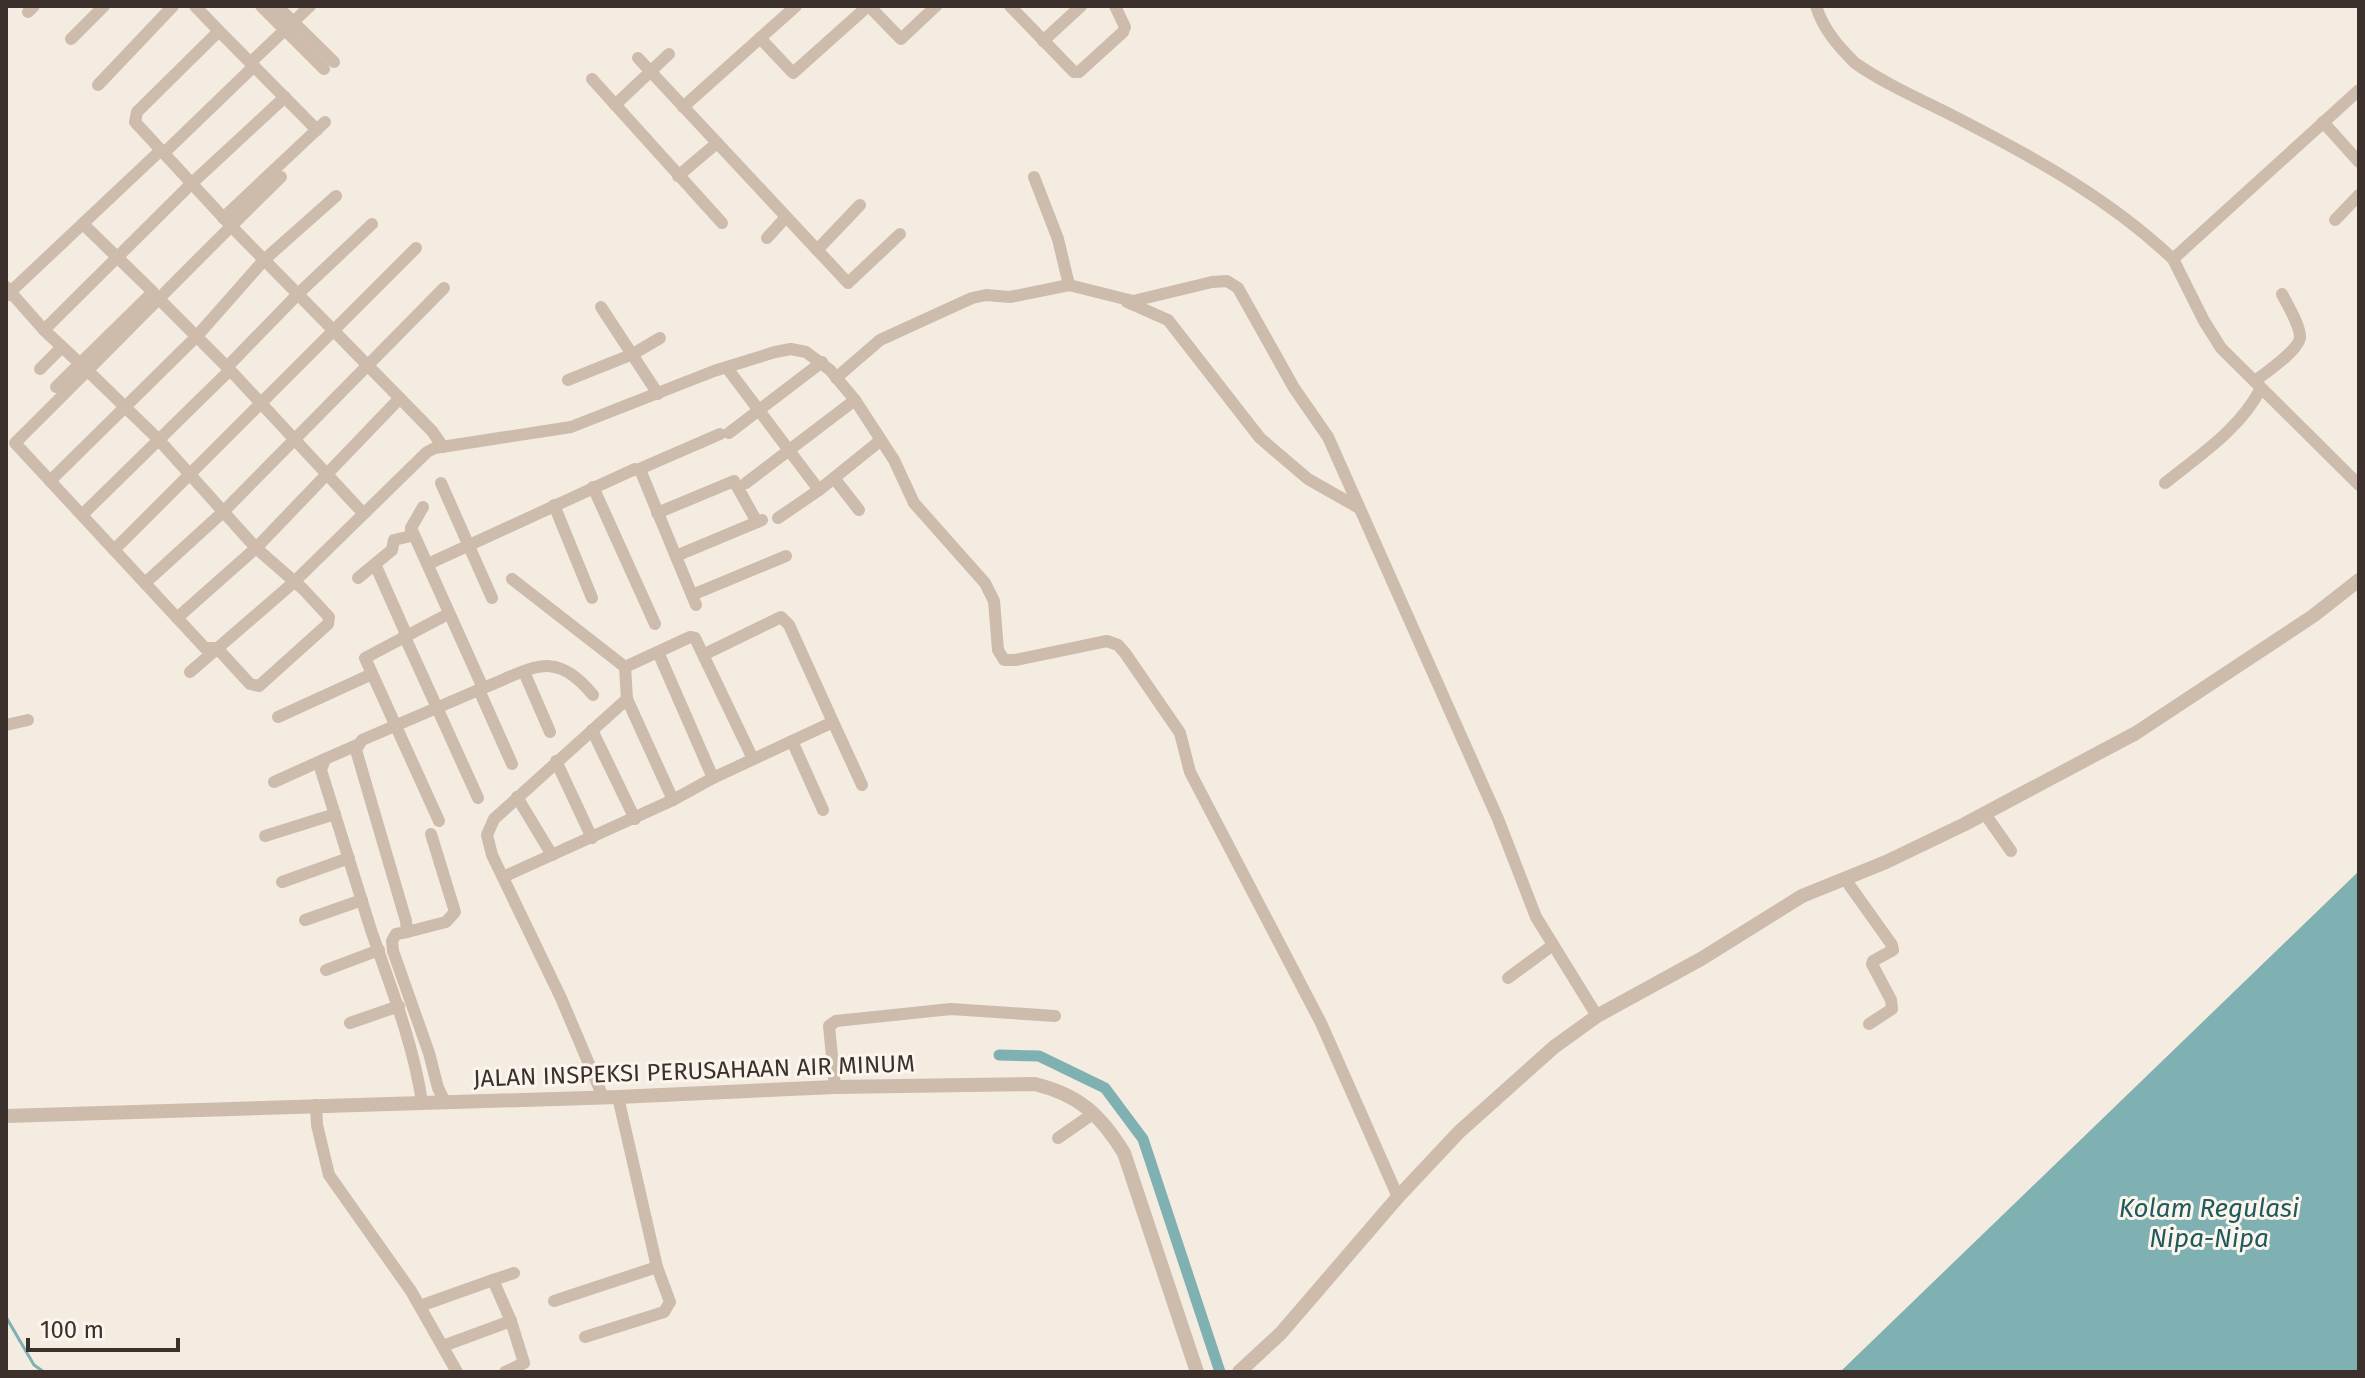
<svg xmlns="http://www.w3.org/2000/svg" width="2365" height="1378" viewBox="0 0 2365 1378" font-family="'Fira Sans',sans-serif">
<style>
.water{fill:#7fb0b2}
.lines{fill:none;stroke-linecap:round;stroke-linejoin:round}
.stream{stroke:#7fb0b2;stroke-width:3}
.canal{stroke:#7fb0b2;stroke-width:11}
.minor{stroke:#cdbbac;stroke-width:12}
.tertiary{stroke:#cdbbac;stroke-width:14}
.labels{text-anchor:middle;stroke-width:6;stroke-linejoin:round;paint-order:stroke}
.street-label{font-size:24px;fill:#3b302b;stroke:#fbf5ee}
.water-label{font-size:26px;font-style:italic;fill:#1f5a5e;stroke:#fbf5ee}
</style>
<rect width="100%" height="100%" fill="#f4ebe1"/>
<!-- water -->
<polygon class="water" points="2359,871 2359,1372 1840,1372"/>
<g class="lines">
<!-- stream -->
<polyline class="stream" points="6,1317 34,1365 44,1372"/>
<!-- canal -->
<polyline class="canal" points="999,1055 1039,1056 1105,1088 1143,1139 1220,1372"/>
<!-- minor -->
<g class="minor">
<polyline points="195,6 219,31 137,112 135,122 231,226 432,431 443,447"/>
<polyline points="261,6 324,69"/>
<polyline points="277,6 334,62"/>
<polyline points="869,6 901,39 936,6"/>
<polyline points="1010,6 1074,72 1079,72 1123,32 1125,27 1115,6"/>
<path d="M1816 6C1823 29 1838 46 1855 63 1888 86 1927 102 1963 121 2037 159 2112 201 2173 259"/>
<polyline points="28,12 34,6"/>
<polyline points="219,31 317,130"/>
<polyline points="760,38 793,73 868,6"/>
<polyline points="71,39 104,6"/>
<polyline points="1043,41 1081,6"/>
<polyline points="638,58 848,283 900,234"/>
<polyline points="251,62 310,6"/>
<polyline points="592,79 722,223"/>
<polyline points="98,85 173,6"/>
<polyline points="2359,90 2173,259 2204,321 2221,348 2359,485"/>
<polyline points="615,105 669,54"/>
<polyline points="683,107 796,6"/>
<polyline points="2323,122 2359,162"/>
<polyline points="164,153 254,66"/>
<polyline points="678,176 717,143"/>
<polyline points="1034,177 1058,239 1069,285"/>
<polyline points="223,218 325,122"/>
<polyline points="2335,220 2359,195"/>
<polyline points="767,238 786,217"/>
<polyline points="817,250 860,205"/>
<path d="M6 287 44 330 88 371 158 439 256 548 303 589 329 617 328 624 259 686 250 684 217 648H205L15 443C104 355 191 265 281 177"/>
<polyline points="6,296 161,150"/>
<polyline points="159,299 230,370 363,513"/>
<polyline points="1127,302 1168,320 1260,438 1308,479 1359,508"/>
<polyline points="601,307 658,394"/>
<polyline points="44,330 191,184 285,97"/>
<polyline points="227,367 299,293 372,224"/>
<polyline points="727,368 819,490"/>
<polyline points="40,369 62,347"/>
<polyline points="836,378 880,340 972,298 986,295 1010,297 1069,285 1133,301 1212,282 1227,281 1238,288 1294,388 1328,437 1498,819 1536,917 1597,1016"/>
<polyline points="568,380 633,354 660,338"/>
<path d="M2255 381C2265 373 2301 349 2300 336 2299 323 2288 306 2282 294"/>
<polyline points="56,387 153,292 83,224"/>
<polyline points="729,433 822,362"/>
<polyline points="637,470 720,434"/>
<polyline points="834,478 859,510"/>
<polyline points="50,481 197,336 264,260 336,196"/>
<polyline points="441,483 492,598"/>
<polyline points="746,483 855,400"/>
<path d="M2165 483C2200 455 2241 428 2261 388"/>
<polyline points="593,487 655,624"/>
<polyline points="554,505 592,598"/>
<polyline points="657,513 734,481 757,522"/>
<polyline points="82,515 230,370"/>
<polyline points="778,518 819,490 881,440"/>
<polyline points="411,528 483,688 362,740 356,750 406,921 407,932 396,934 392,941 393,951 429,1053 438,1088 445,1102"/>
<polyline points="114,550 416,248"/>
<polyline points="676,556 762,520"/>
<polyline points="375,564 406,634"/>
<polyline points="428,564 635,469 641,472 696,605"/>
<polyline points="358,578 392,550 394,540 411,536 411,528 423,507"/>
<polyline points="145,583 223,512 444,288"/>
<polyline points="692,595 786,556"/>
<polyline points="177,618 256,548 400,398"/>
<polyline points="404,635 478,798"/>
<polyline points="658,652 713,778"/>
<polyline points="705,654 781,617 789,625 833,722"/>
<polyline points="625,667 690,637 695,638 753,759"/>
<polyline points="190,672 293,583 427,452 435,448 571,427 714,371 775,352 791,349 806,352 830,370 855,400 894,460 914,503 985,583 994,601 998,650 1004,660 1015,660 1107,641 1118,645 1125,653 1180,733 1190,772 1321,1023 1398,1197"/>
<polyline points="524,672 550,732"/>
<path d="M483 688C532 669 554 647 593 695"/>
<polyline points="479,690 512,764"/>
<polyline points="278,717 372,674"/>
<polyline points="6,725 28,720"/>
<polyline points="592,730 635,819"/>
<polyline points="792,741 823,810"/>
<path d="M357 745 325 759 321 770C338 823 354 877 371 930 391 988 413 1042 422 1102"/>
<polyline points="556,761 592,838"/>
<polyline points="274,782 325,759"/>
<polyline points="517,797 552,855"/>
<polyline points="673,800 713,778 833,722 862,785"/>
<polyline points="1985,814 2011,851"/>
<polyline points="439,821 365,658 448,614"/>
<polyline points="265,836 335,814"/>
<polyline points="503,877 673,800 627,699 625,667 512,579"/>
<polyline points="1845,879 1892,945 1893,950 1873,961 1872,964 1891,1000 1892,1009 1869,1024"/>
<polyline points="282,882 349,858"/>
<polyline points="305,920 362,900"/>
<polyline points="407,932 446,922 455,912 431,834"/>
<polyline points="326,970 379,950"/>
<polyline points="1508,978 1553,945"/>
<polyline points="350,1023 399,1006"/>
<polyline points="835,1087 829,1026 836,1021 951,1009 1055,1016"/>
<polyline points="603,1097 561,998 492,855 487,835 494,819 627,699"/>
<polyline points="316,1105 317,1125 329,1175 411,1291 457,1372"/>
<polyline points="1058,1138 1094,1113"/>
<polyline points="493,1280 514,1273"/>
<polyline points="554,1301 657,1267"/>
<polyline points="420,1306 493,1280 511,1321"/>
<polyline points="585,1337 664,1312 670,1302 657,1267 618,1097"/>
<polyline points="443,1346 511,1321 524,1363 505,1372"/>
</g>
<!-- tertiary -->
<g class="tertiary">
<path d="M6 1116 618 1097 835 1087 1035 1084C1079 1095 1100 1114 1124 1153L1197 1372"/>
<polyline points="1239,1372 1281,1333 1398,1197 1459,1132 1554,1047 1597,1016 1701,959 1802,896 1886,862 1965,824 2136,733 2313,616 2359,580"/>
</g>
</g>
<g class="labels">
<!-- street labels -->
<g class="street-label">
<text transform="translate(694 1071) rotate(-2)" y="8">JALAN INSPEKSI PERUSAHAAN AIR MINUM</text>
</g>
<!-- water labels -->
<g class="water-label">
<text x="2209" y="1217">Kolam Regulasi<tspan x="2209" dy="30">Nipa-Nipa</tspan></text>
</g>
</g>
<!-- border -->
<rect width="2365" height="1378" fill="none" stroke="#3b302b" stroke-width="16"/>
<!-- scale -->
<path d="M28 1338v12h150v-12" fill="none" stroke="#3b302b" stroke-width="4"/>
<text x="40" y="1338" font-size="24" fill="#3b302b" stroke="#fbf5ee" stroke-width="6" paint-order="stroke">100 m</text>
</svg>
